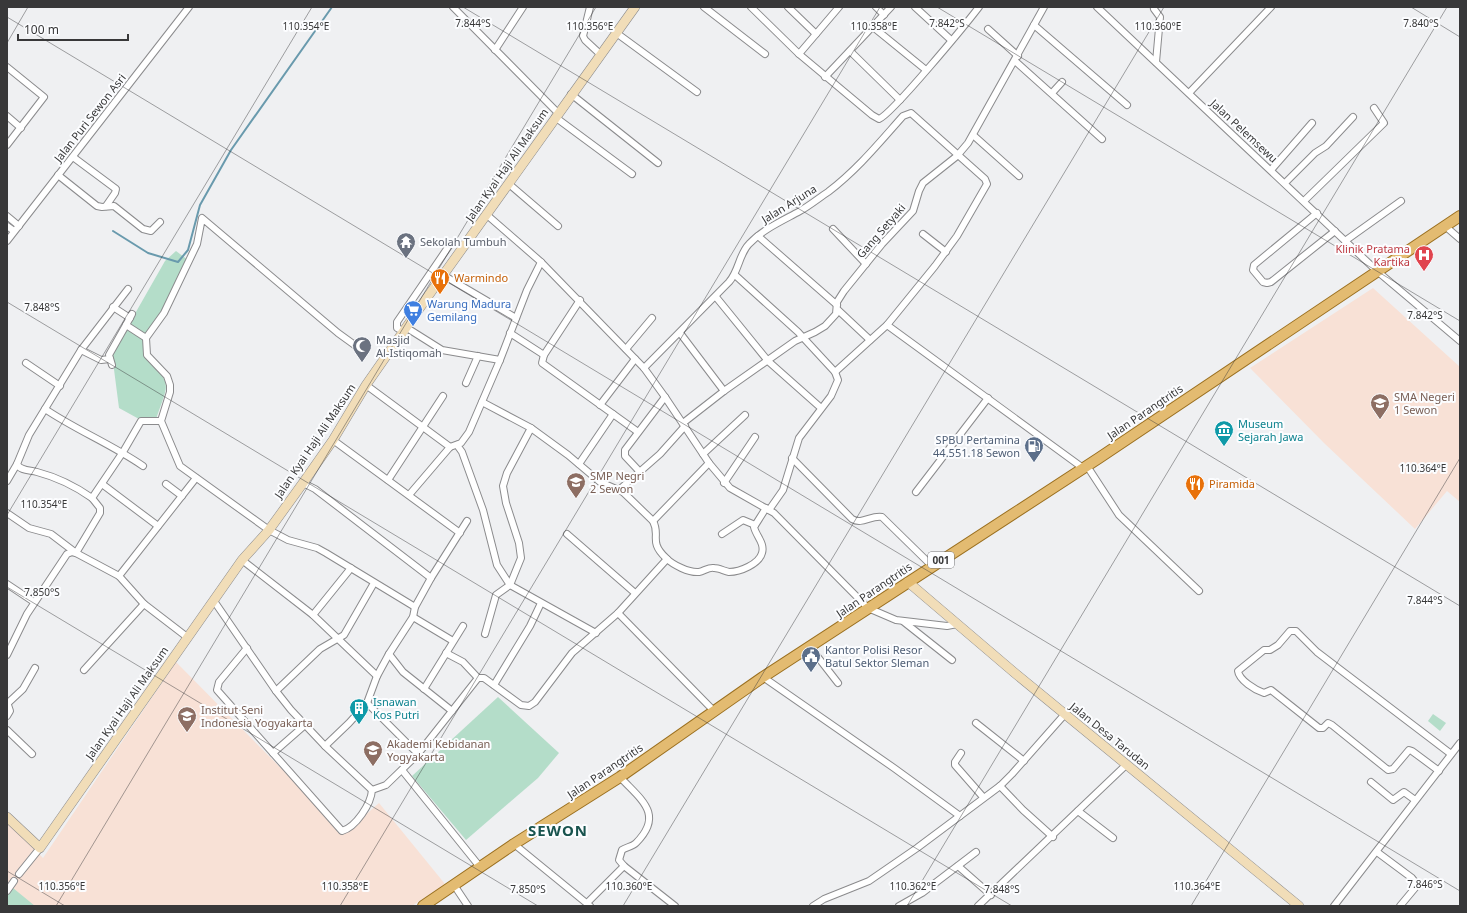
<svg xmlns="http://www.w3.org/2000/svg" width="1467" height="913" viewBox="0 0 1467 913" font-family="'Noto Sans',sans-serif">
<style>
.education{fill:#f8e1d6}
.green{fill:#b4ddc9}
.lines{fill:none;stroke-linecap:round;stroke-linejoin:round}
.stream{stroke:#699aad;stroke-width:2}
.street-casing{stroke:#8b8b8d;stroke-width:8}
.secondary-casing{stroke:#8b8b8d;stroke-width:10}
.primary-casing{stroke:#9b7020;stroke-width:12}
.street{stroke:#fff;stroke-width:6}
.secondary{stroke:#f1ddb8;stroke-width:9}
.primary{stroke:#e3bb71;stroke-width:10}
.ticks{fill:none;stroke:#383839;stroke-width:1;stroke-opacity:0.45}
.labels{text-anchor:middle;stroke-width:4;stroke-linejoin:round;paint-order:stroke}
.shield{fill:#fcfdff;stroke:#737374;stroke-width:1}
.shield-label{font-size:10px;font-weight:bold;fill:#383839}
.street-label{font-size:11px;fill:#383839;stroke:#fcfdff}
.worship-label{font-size:11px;fill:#5b616d;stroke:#fcfdff;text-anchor:start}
.health-label{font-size:11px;fill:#be3a42;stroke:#fcfdff;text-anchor:end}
.food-label{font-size:11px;fill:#c56008;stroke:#fcfdff;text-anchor:start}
.shop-label{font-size:11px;fill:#366cbe;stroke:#fcfdff;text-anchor:start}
.education-label{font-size:11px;fill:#785e54;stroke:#fcfdff;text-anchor:start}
.culture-label{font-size:11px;fill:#0d838f;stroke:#fcfdff;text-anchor:start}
.service-label{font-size:11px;fill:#4e5e75;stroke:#fcfdff;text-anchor:end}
.district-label{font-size:15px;font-weight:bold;letter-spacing:1px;fill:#18534e;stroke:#fcfdff}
.ticks-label{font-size:10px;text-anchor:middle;fill:#383839;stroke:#fcfdff;stroke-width:4;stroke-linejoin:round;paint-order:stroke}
</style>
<rect width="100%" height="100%" fill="#eff0f2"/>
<!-- education -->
<g class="education">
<polygon points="1373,288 1460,367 1460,502 1447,491 1415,529 1324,443 1250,368"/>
<polygon points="176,662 345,833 379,803 445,884 412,906 7,906 7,821 43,858"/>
</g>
<!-- green -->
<g class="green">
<path d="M176 251 188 260 162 312 143 337 144 355C173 385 169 381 156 419H139L119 408 112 354 165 261Z"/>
<polygon points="498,697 559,753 538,778 466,840 412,776"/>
<polygon points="1433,714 1446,723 1440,731 1428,721"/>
<polygon points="13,888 35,906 7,906 7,895"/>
</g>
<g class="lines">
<!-- stream -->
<polyline class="stream" points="113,231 148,253 178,262 188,250 200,205 231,150 332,7"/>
<!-- street casing -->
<g class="street-casing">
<g id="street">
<polyline points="453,7 558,113"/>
<polyline points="590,7 583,36 585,40 600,54"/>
<polyline points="704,7 765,54"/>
<path d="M751 7 799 54 872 115 879 119C892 114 966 24 979 7"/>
<polyline points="788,7 816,34"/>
<polyline points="876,7 884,15"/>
<polyline points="915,7 951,40"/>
<polyline points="1097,7 1377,271 1460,341"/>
<polyline points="1154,9 1160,17 1156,62"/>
<polyline points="1034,25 1127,105"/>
<polyline points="873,27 926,70"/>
<polyline points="988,29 1018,56"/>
<polyline points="615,32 697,92"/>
<polyline points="495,50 523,7"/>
<polyline points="850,51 900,100"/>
<polyline points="799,54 839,7"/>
<polyline points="1015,61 1102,139"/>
<polyline points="7,67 44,97 7,145"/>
<polyline points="825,77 891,7"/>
<polyline points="1052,93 1062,82"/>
<polyline points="1189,93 1271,7"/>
<polyline points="571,94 658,163"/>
<polyline points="7,116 21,128"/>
<polyline points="555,117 632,174"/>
<polyline points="973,135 1019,176"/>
<polyline points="73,157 116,189 115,193 106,206"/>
<polyline points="1271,170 1312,123"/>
<polyline points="58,175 97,206 102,207 114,206 143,229 151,231 160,222"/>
<polyline points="1285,183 1315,153 1326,146 1353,117"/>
<polyline points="509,184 558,226"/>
<polyline points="1304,201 1384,123 1374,108"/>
<polyline points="1317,213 1254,265 1253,270 1263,282 1267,283 1271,282 1335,231"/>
<polyline points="487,215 541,262 644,368 665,397 709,463 730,488 774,513 868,608 896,620 947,626 957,624"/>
<polyline points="7,216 19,226"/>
<polyline points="7,226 14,231"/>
<polyline points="1445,226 1460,239"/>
<polyline points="833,229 866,264"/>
<polyline points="923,234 946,252"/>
<polyline points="758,236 837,305"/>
<polyline points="7,241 189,7"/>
<polyline points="1345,241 1401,201"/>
<polyline points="443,275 516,318"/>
<polyline points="735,275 798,332 835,372 838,380 831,396 799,438 783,490 769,510"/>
<polyline points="716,297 768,361 821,408"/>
<polyline points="580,300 544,355 542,363 638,432"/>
<polyline points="113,307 130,318"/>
<polyline points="838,310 870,340"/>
<polyline points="132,314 126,325 146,338"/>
<polyline points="887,325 1083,468"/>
<polyline points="407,328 442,350 500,360"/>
<polyline points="405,332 397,328 397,322 451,243"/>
<polyline points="510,333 544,355"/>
<polyline points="680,333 724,391"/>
<polyline points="356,346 338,333 202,218 197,244 164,313 146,338 147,355 167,376 170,385 170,392 161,421 180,466 269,530 288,540 317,548 326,553 415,607"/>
<polyline points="626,349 652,318"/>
<polyline points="81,350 101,360 110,359"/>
<polyline points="26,363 60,386"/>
<polyline points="112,365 109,355 126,325"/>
<path d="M644 368 729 282C739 271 739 254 749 244 763 229 782 221 800 211 809 206 819 198 828 192 857 170 879 143 903 116L911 113 985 179 987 184 957 236 935 266 887 325 835 372"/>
<polyline points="466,383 478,356"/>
<polyline points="366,385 450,447"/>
<path d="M482 402 531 428 568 455 600 482 623 492 653 521C661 536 648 541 666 558 673 565 689 573 699 572 704 571 709 567 714 568 719 568 724 571 729 572 740 572 759 564 762 553 765 543 756 536 754 527L766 508"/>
<polyline points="600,405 635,359"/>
<path d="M45 409C76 430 111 444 143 466"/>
<polyline points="683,423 724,391 795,341 815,332 825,326 836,314 837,302 844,291 882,244 913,211 919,191 923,183 957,156 968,143 1044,7"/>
<polyline points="333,440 460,533"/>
<polyline points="457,445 462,452 483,510 497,565 510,585 596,633"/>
<polyline points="703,454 745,415"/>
<path d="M792 458 852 519C862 525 871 515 882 517L932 566"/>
<polyline points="579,464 613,414"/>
<polyline points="1087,466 1119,515 1199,591"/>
<polyline points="640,472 625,456 625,450 665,397"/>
<polyline points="388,480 443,396"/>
<polyline points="7,481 17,464"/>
<polyline points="303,483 315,489 431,578"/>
<polyline points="724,483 755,437"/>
<polyline points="102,484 158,526"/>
<polyline points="166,484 182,496"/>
<polyline points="619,490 660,454 685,426"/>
<polyline points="916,492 988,398"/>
<polyline points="409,495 450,447 461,443 469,432 500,360 527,290 541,262"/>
<path d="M92 498C75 486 56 477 37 472 30 470 20 471 17 464L29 435 81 350 128 289"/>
<polyline points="7,513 29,528 51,534 76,553 100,513 100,508 92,498 123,452 141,421 161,421"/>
<polyline points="653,521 709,463"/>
<polyline points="567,534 635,593"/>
<polyline points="722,534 743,520 755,525"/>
<polyline points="242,560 313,615 377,676"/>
<polyline points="7,584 34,602"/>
<polyline points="214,601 276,691 291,710 325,746 372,790"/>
<polyline points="618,613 713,710"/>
<polyline points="313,615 351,568"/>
<polyline points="413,617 453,641"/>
<polyline points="904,622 952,660"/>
<polyline points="485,634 496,595 510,585 521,558 519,543 506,503 503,486 507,473 531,428"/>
<polyline points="187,637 144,604 119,576 196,478"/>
<polyline points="810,647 838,683"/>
<path d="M247 648 219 682 217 690 342 831C356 827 371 804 372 790L386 785 418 754 478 678"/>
<polyline points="446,653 463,662 478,678 484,678 521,705 529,706 535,702 572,653 618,613 667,559"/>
<polyline points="389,654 403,672 452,711"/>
<polyline points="7,655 27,614 67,554 72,552 76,553 119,576"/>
<polyline points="84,670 144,604"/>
<polyline points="763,677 894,768 960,816"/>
<polyline points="494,685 530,626 541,603"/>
<polyline points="424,689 463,626"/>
<polyline points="276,691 320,649 344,635 374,583"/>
<polyline points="7,702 10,711 7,716"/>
<polyline points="8,703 23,689 35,668"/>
<polyline points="367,703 418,754"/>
<polyline points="976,723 1024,761"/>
<polyline points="7,730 32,754"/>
<polyline points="325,746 349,723 367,703 377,676 389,654 413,617 415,607 431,578 467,521"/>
<polyline points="273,753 305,725"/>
<polyline points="961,753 955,762 955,765 983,797"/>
<polyline points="402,770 480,867"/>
<path d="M1439 771 1412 751 1409 750 1393 769 1388 770 1332 725 1328 723 1323 728H1319L1271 690 1264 693C1255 690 1239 680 1238 671L1264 650H1270L1278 645 1290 631H1296L1317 652 1451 754"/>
<path d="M620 777C640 799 665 814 636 843 632 847 626 847 622 850L619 860 624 866 675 906"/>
<polyline points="1371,782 1393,800 1404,792 1415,800"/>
<polyline points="1000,786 1023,810 1053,837"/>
<polyline points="1078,811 1113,838"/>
<polyline points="514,844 590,906"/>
<polyline points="1377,852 1412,878 1416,883 1415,888 1400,906"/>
<polyline points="958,866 991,895"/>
<polyline points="19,874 40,848"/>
<polyline points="454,885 468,906"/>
<polyline points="7,891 14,881"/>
<polyline points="587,903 624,866"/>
<polyline points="813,906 824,899 869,881 917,848 1000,786 1012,774 1065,714"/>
<polyline points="899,906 922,893 976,852"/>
<polyline points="978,906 1127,764"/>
<polyline points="1334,906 1460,743"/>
</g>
</g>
<!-- secondary casing -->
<g class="secondary-casing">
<g id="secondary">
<polyline points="908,582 1016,674 1299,906"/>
<polyline points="7,817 40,848 242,560 269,530 303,483 333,440 366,385 426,299 635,7"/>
</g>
</g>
<!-- primary casing -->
<g class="primary-casing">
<polyline id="primary" points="423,906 514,844 620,777 763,677 1099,458 1460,216"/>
</g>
<!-- street -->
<use href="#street" class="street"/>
<!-- secondary -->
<use href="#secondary" class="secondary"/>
<!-- primary -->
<use href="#primary" class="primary"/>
</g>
<!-- ticks -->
<path class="ticks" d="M463 7 1460 606M937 7 1460 321M1411 7 1460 37M7 17 1460 891M7 43 28 7M7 302 1012 906M7 515 312 7M7 587 538 906M7 871 65 906M56 906 596 7M340 906 880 7M623 906 1164 7M907 906 1447 7M1191 906 1460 458"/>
<!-- icons -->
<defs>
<g id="temple-pin" transform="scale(1)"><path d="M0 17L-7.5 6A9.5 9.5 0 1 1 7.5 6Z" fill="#6b7280" stroke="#fcfdff"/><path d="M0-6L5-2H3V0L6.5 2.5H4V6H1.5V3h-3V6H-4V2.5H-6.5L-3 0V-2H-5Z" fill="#fff"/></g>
<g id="hospital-pin" transform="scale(1)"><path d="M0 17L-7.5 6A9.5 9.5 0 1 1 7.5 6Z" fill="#e0444e" stroke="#fcfdff"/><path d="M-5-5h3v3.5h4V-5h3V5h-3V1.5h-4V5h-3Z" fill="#fff"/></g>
<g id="restaurant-pin" transform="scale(1)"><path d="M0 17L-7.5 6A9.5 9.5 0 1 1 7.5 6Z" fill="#e8710a" stroke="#fcfdff"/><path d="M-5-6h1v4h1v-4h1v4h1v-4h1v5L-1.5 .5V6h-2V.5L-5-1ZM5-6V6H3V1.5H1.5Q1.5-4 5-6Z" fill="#fff"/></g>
<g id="supermarket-pin" transform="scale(1)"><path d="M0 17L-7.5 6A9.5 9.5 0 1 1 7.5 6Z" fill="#3f7fe0" stroke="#fcfdff"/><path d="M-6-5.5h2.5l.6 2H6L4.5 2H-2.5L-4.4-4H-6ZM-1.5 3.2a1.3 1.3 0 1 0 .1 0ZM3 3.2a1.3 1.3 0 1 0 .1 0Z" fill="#fff"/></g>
<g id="mosque-pin" transform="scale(1)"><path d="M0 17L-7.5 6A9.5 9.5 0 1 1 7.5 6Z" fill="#6b7280" stroke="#fcfdff"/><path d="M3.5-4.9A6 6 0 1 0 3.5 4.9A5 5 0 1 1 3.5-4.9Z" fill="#fff"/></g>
<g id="school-pin" transform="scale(1)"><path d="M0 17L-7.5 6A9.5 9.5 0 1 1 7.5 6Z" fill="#8d6e63" stroke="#fcfdff"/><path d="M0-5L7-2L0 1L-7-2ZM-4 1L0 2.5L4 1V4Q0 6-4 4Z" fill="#fff"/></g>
<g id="museum-pin" transform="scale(1)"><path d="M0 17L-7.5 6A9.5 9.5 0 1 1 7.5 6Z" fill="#0f9aa8" stroke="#fcfdff"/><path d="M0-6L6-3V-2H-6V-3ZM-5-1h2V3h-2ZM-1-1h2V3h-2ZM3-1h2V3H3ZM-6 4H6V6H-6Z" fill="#fff"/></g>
<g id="fuel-pin" transform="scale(1)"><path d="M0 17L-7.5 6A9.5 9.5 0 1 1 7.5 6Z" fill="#5c6f8a" stroke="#fcfdff"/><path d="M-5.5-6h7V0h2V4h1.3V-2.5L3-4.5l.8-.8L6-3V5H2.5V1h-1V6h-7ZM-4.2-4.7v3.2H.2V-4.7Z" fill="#fff"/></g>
<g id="civic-pin" transform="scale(1)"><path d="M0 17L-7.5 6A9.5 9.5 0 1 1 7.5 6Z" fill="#5c6f8a" stroke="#fcfdff"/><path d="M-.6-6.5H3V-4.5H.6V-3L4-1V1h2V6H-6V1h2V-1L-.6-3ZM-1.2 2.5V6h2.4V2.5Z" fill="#fff"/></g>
<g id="building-pin" transform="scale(1)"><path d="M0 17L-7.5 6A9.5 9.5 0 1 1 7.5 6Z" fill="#0f9aa8" stroke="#fcfdff"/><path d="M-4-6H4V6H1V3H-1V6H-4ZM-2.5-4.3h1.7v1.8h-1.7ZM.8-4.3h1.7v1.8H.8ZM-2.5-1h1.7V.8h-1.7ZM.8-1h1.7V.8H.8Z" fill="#fff"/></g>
<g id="university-pin" transform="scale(1)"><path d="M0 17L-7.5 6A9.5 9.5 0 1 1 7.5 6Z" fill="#8d6e63" stroke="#fcfdff"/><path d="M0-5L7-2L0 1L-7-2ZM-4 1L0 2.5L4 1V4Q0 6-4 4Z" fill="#fff"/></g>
</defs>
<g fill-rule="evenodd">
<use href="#temple-pin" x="406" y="242"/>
<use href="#hospital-pin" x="1424" y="255"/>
<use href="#restaurant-pin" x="440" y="278"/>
<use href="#supermarket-pin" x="413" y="310"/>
<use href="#mosque-pin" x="362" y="346"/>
<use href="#school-pin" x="1380" y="403"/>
<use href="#museum-pin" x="1224" y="430"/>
<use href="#fuel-pin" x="1034" y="446"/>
<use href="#school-pin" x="576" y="482"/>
<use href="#restaurant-pin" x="1195" y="484"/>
<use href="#civic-pin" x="811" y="656"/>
<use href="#building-pin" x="359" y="708"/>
<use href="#university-pin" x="187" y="716"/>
<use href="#university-pin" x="373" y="750"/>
</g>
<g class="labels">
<!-- shield labels -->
<rect class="shield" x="928" y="552" width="26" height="16" rx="3"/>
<g class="shield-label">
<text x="941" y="564">001</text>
</g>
<!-- street labels -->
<g class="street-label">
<text transform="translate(90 118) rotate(-52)" y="4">Jalan Puri Sewon Asri</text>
<text transform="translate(1244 131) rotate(43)" y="4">Jalan Pelemsewu</text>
<text transform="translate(507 165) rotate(-55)" y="4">Jalan Kyai Haji Ali Maksum</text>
<text transform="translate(789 204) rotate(-32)" y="4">Jalan Arjuna</text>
<text transform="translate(881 231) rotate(-49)" y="4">Gang Setyaki</text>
<text transform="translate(1145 412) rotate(-34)" y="4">Jalan Parangtritis</text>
<text transform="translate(315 441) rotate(-56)" y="4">Jalan Kyai Haji Ali Maksum</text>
<text transform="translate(874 590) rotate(-34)" y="4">Jalan Parangtritis</text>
<text transform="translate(127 703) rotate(-55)" y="4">Jalan Kyai Haji Ali Maksum</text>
<text transform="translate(1110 736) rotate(39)" y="4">Jalan Desa Tarudan</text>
<text transform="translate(605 771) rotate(-34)" y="4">Jalan Parangtritis</text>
</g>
<!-- worship labels -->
<g class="worship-label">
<text x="420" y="246">Sekolah Tumbuh</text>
<text x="376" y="344">Masjid<tspan x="376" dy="13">Al-Istiqomah</tspan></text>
</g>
<!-- health labels -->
<g class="health-label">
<text x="1410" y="253">Klinik Pratama<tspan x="1410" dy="13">Kartika</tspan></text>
</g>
<!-- food labels -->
<g class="food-label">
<text x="454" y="282">Warmindo</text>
<text x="1209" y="488">Piramida</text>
</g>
<!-- shop labels -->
<g class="shop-label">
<text x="427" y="308">Warung Madura<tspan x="427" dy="13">Gemilang</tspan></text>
</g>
<!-- education labels -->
<g class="education-label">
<text x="1394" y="401">SMA Negeri<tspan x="1394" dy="13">1 Sewon</tspan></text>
<text x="590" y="480">SMP Negri<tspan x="590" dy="13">2 Sewon</tspan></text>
<text x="201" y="714">Institut Seni<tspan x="201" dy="13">Indonesia Yogyakarta</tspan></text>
<text x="387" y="748">Akademi Kebidanan<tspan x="387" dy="13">Yogyakarta</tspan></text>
</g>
<!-- culture labels -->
<g class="culture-label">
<text x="1238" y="428">Museum<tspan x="1238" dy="13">Sejarah Jawa</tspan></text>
<text x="373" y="706">Isnawan<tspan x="373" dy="13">Kos Putri</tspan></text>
</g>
<!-- service labels -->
<g class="service-label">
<text x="1020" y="444">SPBU Pertamina<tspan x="1020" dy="13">44.551.18 Sewon</tspan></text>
<text x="825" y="654" text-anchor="start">Kantor Polisi Resor<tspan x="825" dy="13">Batul Sektor Sleman</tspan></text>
</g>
<!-- district labels -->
<g class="district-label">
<text x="558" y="836">SEWON</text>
</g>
</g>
<g class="ticks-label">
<text x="473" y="27">7.844°S</text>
<text x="947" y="27">7.842°S</text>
<text x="1421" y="27">7.840°S</text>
<text x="306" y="30">110.354°E</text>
<text x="590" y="30">110.356°E</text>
<text x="874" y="30">110.358°E</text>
<text x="1158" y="30">110.360°E</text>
<text x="42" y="311">7.848°S</text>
<text x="1425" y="319">7.842°S</text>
<text x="1423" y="472">110.364°E</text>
<text x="44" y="508">110.354°E</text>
<text x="42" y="596">7.850°S</text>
<text x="1425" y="604">7.844°S</text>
<text x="1425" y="888">7.846°S</text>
<text x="62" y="890">110.356°E</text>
<text x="345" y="890">110.358°E</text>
<text x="629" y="890">110.360°E</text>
<text x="913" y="890">110.362°E</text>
<text x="1197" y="890">110.364°E</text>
<text x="528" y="893">7.850°S</text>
<text x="1002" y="893">7.848°S</text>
</g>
<!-- border -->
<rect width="1467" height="913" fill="none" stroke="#383839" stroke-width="16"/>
<!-- scale -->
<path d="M18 34v6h110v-6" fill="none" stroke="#383839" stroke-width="2"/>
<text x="24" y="34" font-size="12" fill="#383839" stroke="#fcfdff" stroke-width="3" paint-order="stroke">100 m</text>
</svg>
